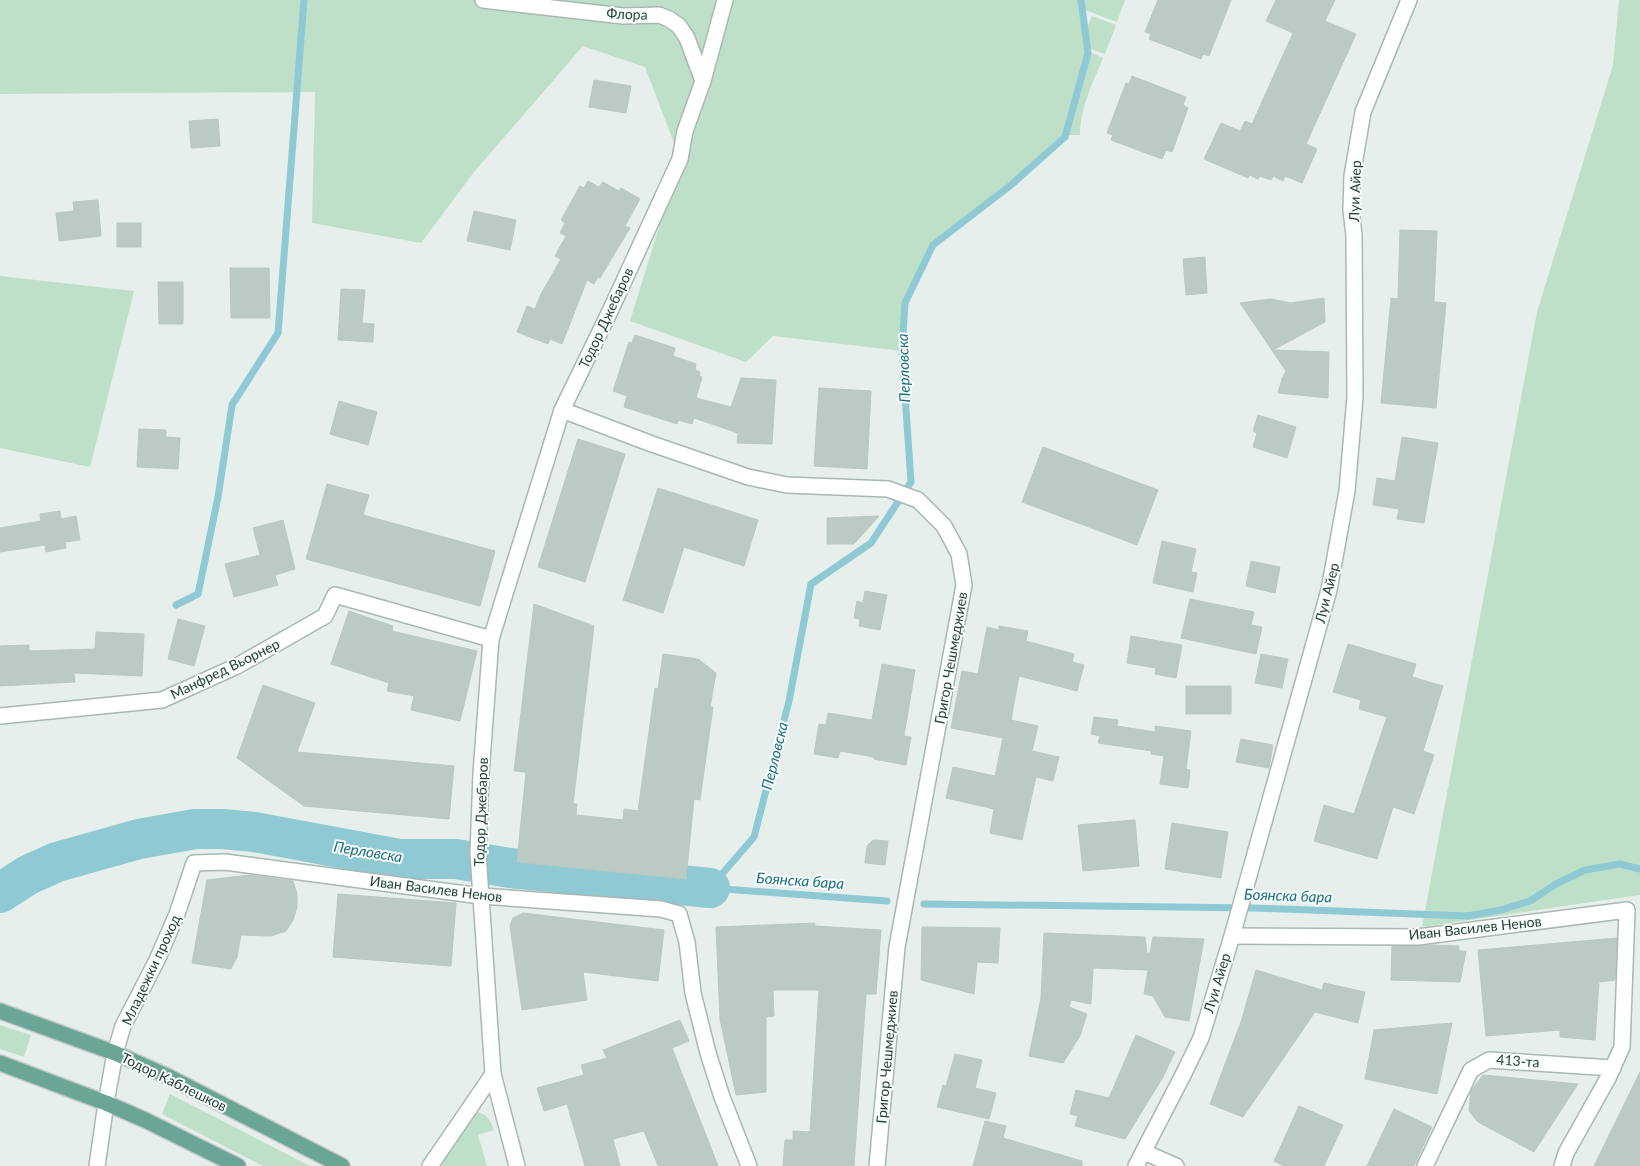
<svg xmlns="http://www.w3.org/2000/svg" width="1640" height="1166" viewBox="0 0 1640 1166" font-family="Lato,sans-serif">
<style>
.green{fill:#bfe0c8}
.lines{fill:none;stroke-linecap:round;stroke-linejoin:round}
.stream{stroke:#8ec9d4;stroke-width:7}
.river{stroke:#8ec9d4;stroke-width:40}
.building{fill:#bbcac4;stroke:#b8c9c2}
.minor-casing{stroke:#a8b8b2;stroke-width:18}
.major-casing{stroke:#c2cac8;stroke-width:18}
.minor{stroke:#fff;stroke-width:15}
.major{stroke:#6aa596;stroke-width:15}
.labels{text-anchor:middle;stroke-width:4;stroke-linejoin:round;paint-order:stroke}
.street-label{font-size:14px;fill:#24423a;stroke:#f7fbf9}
.water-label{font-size:15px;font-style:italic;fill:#1c6f80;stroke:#f7fbf9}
</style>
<rect width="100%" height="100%" fill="#e6efeb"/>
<!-- green -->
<g class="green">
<polygon points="0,0 1125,0 1117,22 1082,9 1085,32 1092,16 1116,25 1105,54 1088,48 1088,53 1065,137 1011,185 933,245 905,303 902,351 773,336 746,362 630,321 680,159 645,67 583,46 474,172 421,243 312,223 315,92 0,94"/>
<polygon points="1619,0 1640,0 1640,895 1422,927 1537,312 1613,65"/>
<path d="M1090 52 1103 58C1093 82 1080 108 1080 135H1067Z"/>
<polygon points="0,276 134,291 90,467 0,448"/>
<polygon points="0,1025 31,1035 24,1057 0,1049"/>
<polygon points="170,1094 310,1166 263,1166 162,1114"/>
<path d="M471 1112C485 1111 490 1118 494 1130L478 1135 487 1166H442L466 1118Z"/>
</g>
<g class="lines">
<!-- stream -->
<g class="stream">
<polyline points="176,605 198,594 218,497 232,405 278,333 304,0"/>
<polyline points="710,888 754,837 789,701 811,584 871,543 911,482 902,351 905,303 933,245 1011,185 1065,137 1088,53 1081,0"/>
<polyline points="710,888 887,901"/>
<polyline points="924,904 1254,908 1467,916 1501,910 1530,901 1556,884 1585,870 1620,864 1640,869"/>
</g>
<!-- river -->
<polyline class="river" points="0,893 28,875 57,862 139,839 195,829 223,829 254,832 399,859 456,859 510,868 710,888"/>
</g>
<!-- building -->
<g class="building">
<polygon points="1158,0 1231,0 1209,56 1203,54 1201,59 1149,39 1151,34 1145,32"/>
<polygon points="1276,0 1335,0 1325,21 1356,34 1306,144 1317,149 1302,183 1285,176 1283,181 1273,176 1271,180 1260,176 1258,179 1250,175 1248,178 1204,159 1221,123 1240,131 1245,121 1252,124 1293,33 1266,21"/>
<polygon points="1132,76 1186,97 1183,105 1188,108 1172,152 1166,150 1162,159 1111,140 1113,135 1107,133 1126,83 1129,84"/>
<polygon points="594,80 631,86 626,113 589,107"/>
<polygon points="218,119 220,146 191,148 189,121"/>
<polygon points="588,181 599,187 603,182 619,191 621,188 640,199 625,226 630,228 600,278 598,277 594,284 587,280 562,344 550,339 548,344 517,332 527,306 535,309 541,294 561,259 555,256 566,236 560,233 565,223 561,220 580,186 584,188"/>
<polygon points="98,200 101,236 59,241 56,213 74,211 73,202"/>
<polygon points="474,211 516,220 510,250 467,241"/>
<rect x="117" y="223" width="24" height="24"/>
<polygon points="1400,230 1437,231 1434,302 1446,303 1436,408 1381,403 1391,298 1398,299"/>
<polygon points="1205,257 1207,293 1186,295 1183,259"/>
<polygon points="230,268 269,268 270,318 231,318"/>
<polygon points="158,282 183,282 183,324 159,324"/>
<polygon points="341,289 365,290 362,323 374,324 373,342 338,340"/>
<polygon points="1324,298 1325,322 1273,350 1329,352 1328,398 1278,393 1282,379 1286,371 1240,303 1270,299 1291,303"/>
<polygon points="635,335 675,348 673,356 696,364 695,370 700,372 699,376 702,377 696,398 731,407 741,378 776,380 772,444 737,443 738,433 694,418 692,424 678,420 677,424 624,407 627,396 613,391 629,342 632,343"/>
<polygon points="819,388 871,391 867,469 814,466"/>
<polygon points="339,401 377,412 368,445 330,434"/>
<polygon points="1258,415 1296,427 1287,458 1253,447 1257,433 1253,431"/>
<polygon points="139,429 166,430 166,437 180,438 178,469 137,467"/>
<polygon points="1402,437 1438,443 1424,523 1397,519 1399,509 1373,505 1377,478 1395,481"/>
<polygon points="578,439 625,454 585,582 538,567"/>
<polygon points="1043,447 1158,490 1137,545 1022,502"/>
<polygon points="327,484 369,495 363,515 495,551 480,606 306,559"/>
<polygon points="658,488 758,520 744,566 684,547 663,613 623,600"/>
<polygon points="60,511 61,519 76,516 80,540 65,542 66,548 46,552 45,545 0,552 0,528 41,521 40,514"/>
<polygon points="879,516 854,544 827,544 827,518"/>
<polygon points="283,520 295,569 275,575 278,585 234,597 225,564 260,555 253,528"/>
<polygon points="1162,541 1196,549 1191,572 1197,573 1193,592 1153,583"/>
<polygon points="1251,561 1280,567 1275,593 1246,586"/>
<polygon points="865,591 887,595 880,630 859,626 860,619 854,618 857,601 863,603"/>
<polygon points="1190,599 1254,612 1251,625 1262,627 1256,654 1181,638"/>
<polygon points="534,604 594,626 573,804 577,804 576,815 623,820 624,809 638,811 655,688 658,689 663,654 698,659 716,673 710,707 713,707 700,800 694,799 686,879 517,862 526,772 514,771"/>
<polygon points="349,611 393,626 392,631 477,651 460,721 411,710 414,696 387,691 389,683 331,664"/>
<polygon points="178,619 205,626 194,666 168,659"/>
<polygon points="999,626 1028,631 1026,641 1074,654 1072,662 1084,665 1077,691 1019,676 1011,720 1038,726 1032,751 1059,757 1053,781 1036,777 1022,840 990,833 994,809 946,798 953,767 995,776 1003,738 951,728 962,671 978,674 987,627 999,630"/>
<polygon points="96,632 144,634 142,676 74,673 75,682 0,686 0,646 29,645 29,651 95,649"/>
<polygon points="1131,636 1182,645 1176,678 1155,674 1156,668 1127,663"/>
<polygon points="1348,644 1416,664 1412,677 1443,686 1423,751 1434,755 1414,814 1393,807 1377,859 1314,841 1324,805 1354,814 1387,717 1359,709 1361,700 1333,692"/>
<polygon points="1261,654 1288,659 1282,688 1255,683"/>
<polygon points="882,664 915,670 904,736 911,737 906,765 874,759 874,757 840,751 838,758 814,754 819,724 826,725 828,713 872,720"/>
<polygon points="263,685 315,703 297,752 454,766 449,819 304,806 237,758"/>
<rect x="1186" y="686" width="45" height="28"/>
<polygon points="1094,717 1118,720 1117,726 1155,732 1155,726 1191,731 1186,769 1190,770 1188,788 1160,784 1164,756 1151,754 1152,751 1098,743 1100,736 1091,734"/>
<polygon points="1241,739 1273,745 1269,768 1236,762"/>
<polygon points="1135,820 1139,866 1083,871 1078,825"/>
<polygon points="1172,823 1228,832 1221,878 1165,869"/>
<polygon points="873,840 888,841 885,865 865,863 867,846"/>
<polygon points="250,875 293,881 297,894 297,907 293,920 286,931 271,936 241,935 237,957 231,969 192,963 207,880"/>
<polygon points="338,894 456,903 451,966 333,957"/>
<polygon points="523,913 664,930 658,981 583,972 587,1000 522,1010 510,926 513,918"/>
<polygon points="815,923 815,926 881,930 876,994 866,994 854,1166 783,1166 785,1140 793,1140 793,1131 810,1132 819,990 773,990 774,1016 766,1017 766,1092 736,1095 720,1019 716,927"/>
<polygon points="922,927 1000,928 998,963 977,962 974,994 921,980"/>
<polygon points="1044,933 1145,937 1147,953 1150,953 1153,937 1204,939 1189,1021 1165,1017 1153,996 1144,994 1148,970 1093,968 1091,1004 1071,1000 1069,1007 1087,1014 1080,1036 1063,1063 1029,1056 1041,998"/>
<polygon points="1617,938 1615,980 1599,982 1595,1040 1560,1037 1560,1030 1486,1036 1478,950"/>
<polygon points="1431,945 1459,946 1459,951 1466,951 1460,982 1391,980 1392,946"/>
<polygon points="1256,970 1322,990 1324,983 1365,992 1358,1023 1315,1012 1243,1117 1210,1104 1241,1022"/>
<polygon points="680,1020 689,1041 672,1048 718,1166 658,1166 644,1131 613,1139 620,1166 585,1166 567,1104 544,1111 537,1088 584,1075 581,1065 607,1058 603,1050"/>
<polygon points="1452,1023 1437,1094 1365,1079 1374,1030"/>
<polygon points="1136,1035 1175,1052 1163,1077 1125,1139 1075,1126 1078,1116 1070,1114 1076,1090 1109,1098"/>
<polygon points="955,1054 982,1060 975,1088 996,1093 989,1119 937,1107 943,1085 946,1086"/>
<polygon points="1640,1072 1640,1166 1594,1166"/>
<polygon points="1483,1075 1578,1084 1534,1152 1478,1122 1469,1111 1471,1091"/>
<polygon points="1299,1106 1343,1125 1324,1166 1284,1166 1274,1161"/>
<polygon points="1394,1109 1432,1127 1414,1166 1367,1166"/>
<polygon points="985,1121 1006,1126 1003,1138 1082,1161 1082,1166 973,1166"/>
</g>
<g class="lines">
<!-- minor casing -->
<g class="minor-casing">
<g id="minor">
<polyline points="483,0 623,16 659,15 669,19 679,26 687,38 703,81"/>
<polyline points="562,410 652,444 748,477 787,485 888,489 918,500 944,526 959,554 964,585 897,947 877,1166"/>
<polyline points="0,716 162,700 237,666 325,616 335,595 491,639"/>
<polyline points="1232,936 1418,937 1627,910 1622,1047 1608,1078 1566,1153 1562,1166"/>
<polyline points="1144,1152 1176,1166"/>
<polyline points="97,1166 106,1103 115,1053 123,1026 157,960 177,914 194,863 225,862 481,896 661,909 679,914 687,942 693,993 708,1053 722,1097 749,1166"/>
<polyline points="430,1166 493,1074"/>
<polyline points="517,1166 493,1074 478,853 481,774 491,639 562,410 612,307 680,159 685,131 703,81 725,0"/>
<polyline points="1136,1166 1183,1075 1201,1038 1232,936 1329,590 1347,491 1355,397 1354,235 1351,210 1352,176 1363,112 1409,0"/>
<polyline points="1425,1166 1471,1070 1489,1060 1613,1068"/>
</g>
</g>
<!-- major casing -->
<g class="major-casing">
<g id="major">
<polyline points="0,1011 115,1053 167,1076 342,1166"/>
<polyline points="0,1063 106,1103 145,1120 238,1166"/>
</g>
</g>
<!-- minor -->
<use href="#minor" class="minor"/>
<!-- major -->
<use href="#major" class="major"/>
</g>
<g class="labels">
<!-- street labels -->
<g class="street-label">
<text transform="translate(627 14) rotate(2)" y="5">Флора</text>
<text transform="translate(1355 191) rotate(-88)" y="5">Луи Айер</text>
<text transform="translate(606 318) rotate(-65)" y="5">Тодор Джебаров</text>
<text transform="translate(1327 593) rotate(-76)" y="5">Луи Айер</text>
<text transform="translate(951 658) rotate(-80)" y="5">Григор Чешмеджиев</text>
<text transform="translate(225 669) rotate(-26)" y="5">Манфред Вьорнер</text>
<text transform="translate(481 812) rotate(-88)" y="5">Тодор Джебаров</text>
<text transform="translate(436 889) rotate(7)" y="5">Иван Василев Ненов</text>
<text transform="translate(1475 928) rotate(-6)" y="5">Иван Василев Ненов</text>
<text transform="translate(151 970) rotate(-65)" y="5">Младежки проход</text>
<text transform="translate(1217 983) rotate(-73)" y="5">Луи Айер</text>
<text transform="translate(887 1057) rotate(-85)" y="5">Григор Чешмеджиев</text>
<text transform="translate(1518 1061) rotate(4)" y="5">413-та</text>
<text transform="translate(174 1082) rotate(26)" y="5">Тодор Каблешков</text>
</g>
<!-- water labels -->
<g class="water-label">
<text transform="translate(904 368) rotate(-92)" y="5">Перловска</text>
<text transform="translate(775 756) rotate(-76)" y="5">Перловска</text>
<text transform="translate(368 852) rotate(9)" y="5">Перловска</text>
<text transform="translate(800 881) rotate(4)" y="5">Боянска бара</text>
<text transform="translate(1288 896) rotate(2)" y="5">Боянска бара</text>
</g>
</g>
</svg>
